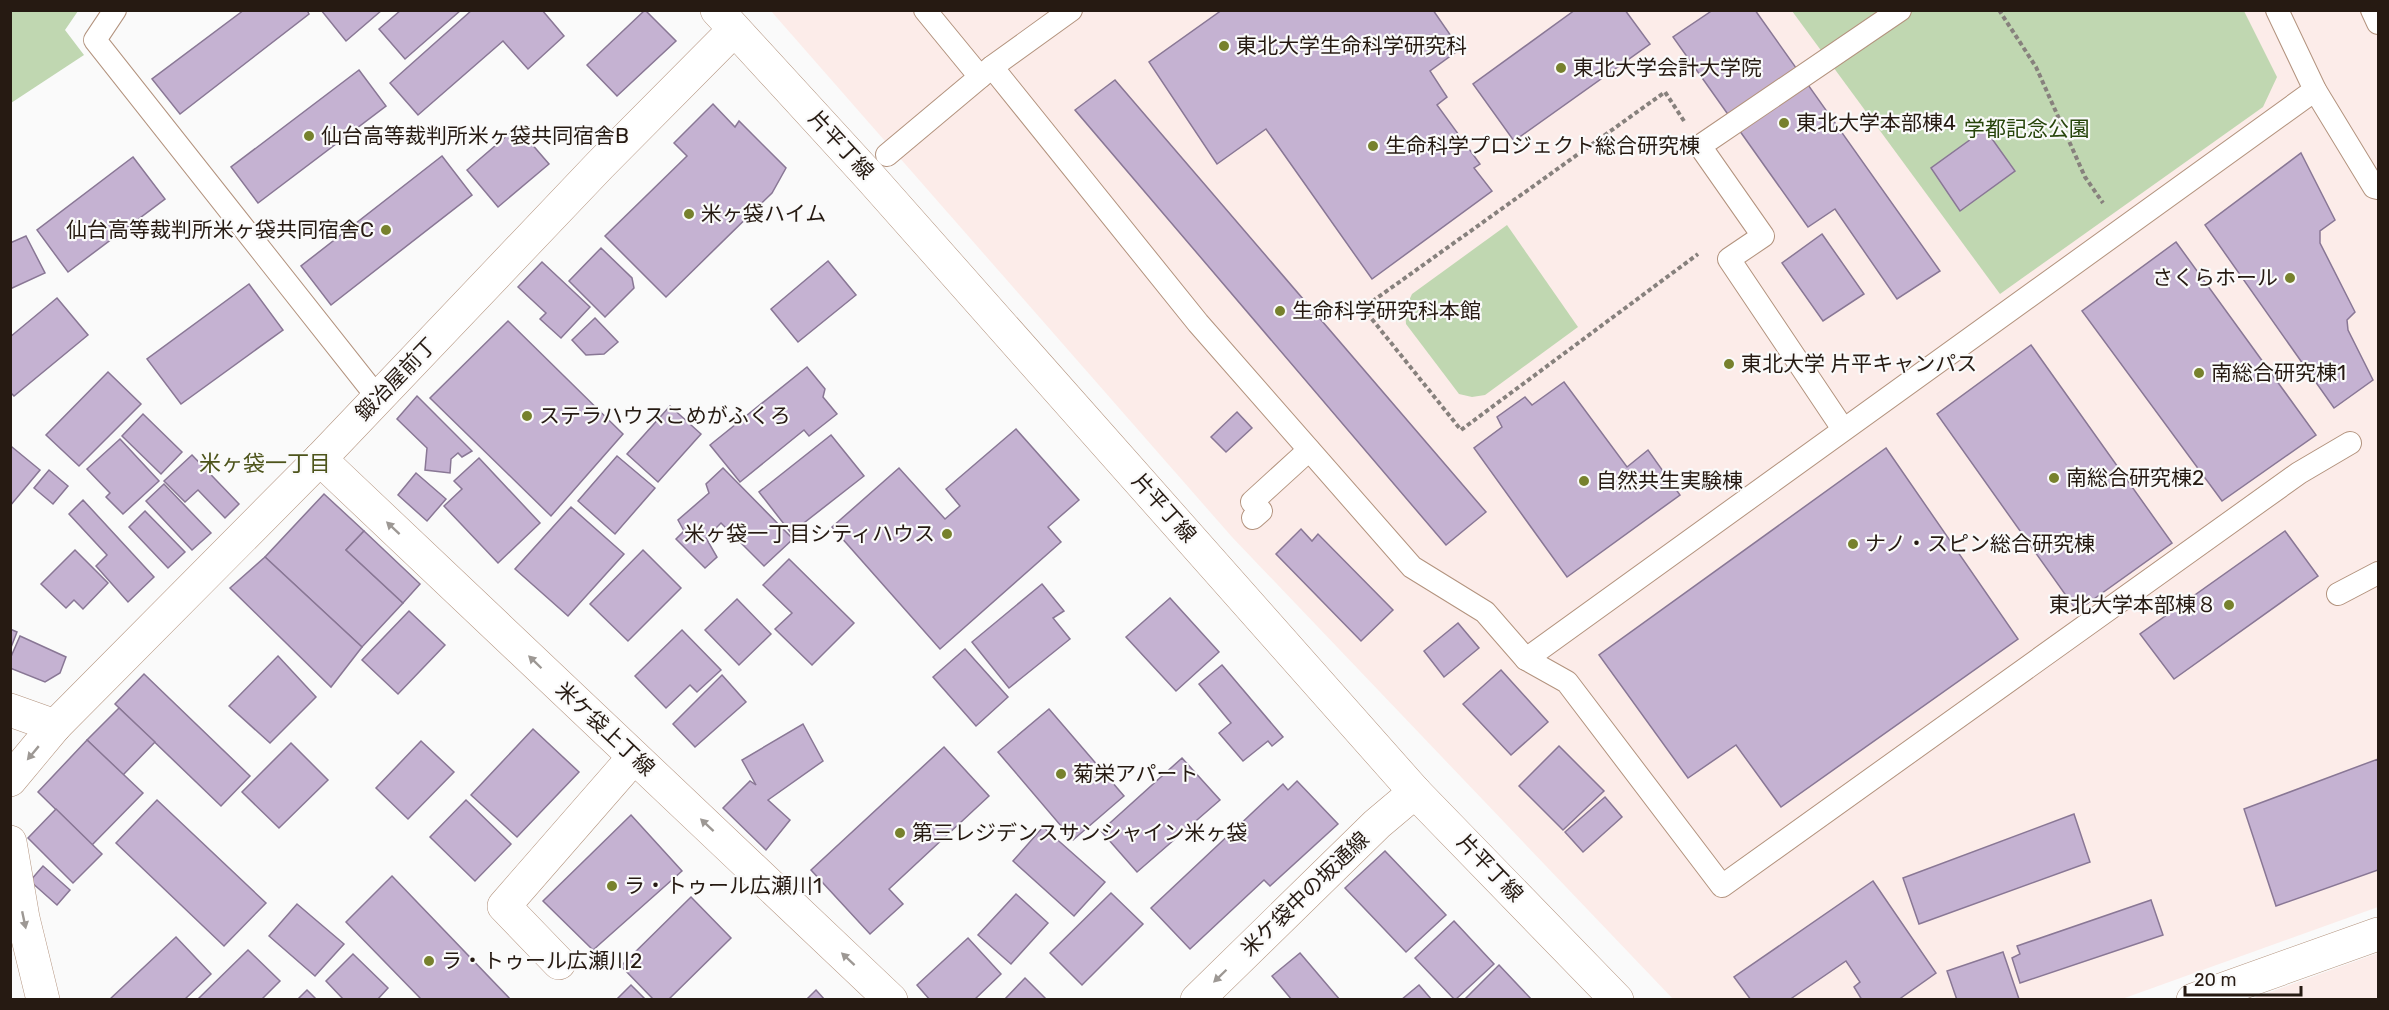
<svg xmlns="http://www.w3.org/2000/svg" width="2389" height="1010" viewBox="0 0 2389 1010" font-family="Rubik,'Noto Sans JP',sans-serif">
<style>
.education{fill:#fcece9}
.green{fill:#c0d7b1}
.building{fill:#c5b2d2;stroke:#897795;stroke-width:1.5}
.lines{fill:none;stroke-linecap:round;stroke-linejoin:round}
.lane-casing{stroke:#b3937e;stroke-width:24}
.street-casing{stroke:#b3937e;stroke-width:34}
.secondary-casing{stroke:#b3937e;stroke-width:34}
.path{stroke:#87817d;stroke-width:4;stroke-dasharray:4.5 3;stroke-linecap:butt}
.lane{stroke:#fff;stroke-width:22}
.street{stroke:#fff;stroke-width:33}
.secondary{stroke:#fff;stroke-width:33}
.oneway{fill:#9d9894}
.poi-dot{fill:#77812d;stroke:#fafafa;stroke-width:2}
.labels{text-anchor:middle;stroke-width:4.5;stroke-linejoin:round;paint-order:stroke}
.poi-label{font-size:21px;fill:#261a12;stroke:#fafafa;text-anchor:start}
.park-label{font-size:21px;fill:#27450b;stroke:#fafafa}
.street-label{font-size:21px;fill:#261a12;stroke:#fafafa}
.neighbourhood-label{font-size:22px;fill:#4d541b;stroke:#fafafa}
</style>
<rect width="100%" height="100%" fill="#fafafa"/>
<!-- education -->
<g class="education">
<polygon points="771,11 2378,11 2378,907 2122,999 1673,999 1232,537"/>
<polygon points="2378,953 2378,999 2251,999"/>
</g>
<!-- green -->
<g class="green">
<polygon points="11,10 78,11 65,30 84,55 11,103"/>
<polygon points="1792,11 2244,11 2277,77 2263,107 2000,294"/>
<polygon points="1507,225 1578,327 1485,395 1472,397 1459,394 1406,324 1405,309 1412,294"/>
</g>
<!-- building -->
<g class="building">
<polygon points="244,10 307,10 309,14 180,114 152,79"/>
<polygon points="321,10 382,10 346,41"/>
<polygon points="401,10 461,10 405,59 379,29"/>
<polygon points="472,10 542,10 564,36 528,69 503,41 418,115 390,83"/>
<polygon points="645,10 676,41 617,96 587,65"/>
<polygon points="1222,10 1433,10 1460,49 1430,71 1447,97 1437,105 1480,164 1474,168 1492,191 1372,279 1266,129 1217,164 1149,62"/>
<polygon points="1575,10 1625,10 1650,44 1514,141 1473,84"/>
<polygon points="1713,10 1755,10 1940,271 1897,299 1835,209 1808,227 1673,37"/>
<polygon points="359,70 386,106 258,203 231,167"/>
<polygon points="1115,80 1486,512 1446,545 1075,110"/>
<polygon points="713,104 735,127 739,121 786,168 772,193 666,297 605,236 687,156 674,143"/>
<polygon points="517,127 549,164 498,207 467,170"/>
<polygon points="1985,129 2015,171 1960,211 1931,168"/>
<polygon points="2301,153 2335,220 2320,231 2320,243 2355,312 2347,320 2348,330 2373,380 2334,408 2205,225"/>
<polygon points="442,156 472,195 331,305 301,266"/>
<polygon points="133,157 165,199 68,272 37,230"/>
<polygon points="1822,234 1864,294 1823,321 1782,263"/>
<polygon points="26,236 45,273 10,289 10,243"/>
<polygon points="2176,242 2316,435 2222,501 2082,311"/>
<polygon points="601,248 632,278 634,288 605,317 569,281"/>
<polygon points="828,261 856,295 798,342 771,309"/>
<polygon points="542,262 590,307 561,338 540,319 546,313 518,287"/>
<polygon points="249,284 283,330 181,404 147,359"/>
<polygon points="57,298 88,335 14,396 10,392 10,337"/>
<polygon points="595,318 618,342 604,354 586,355 572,340"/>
<polygon points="508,321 623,434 551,516 430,398"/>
<polygon points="2031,345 2172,543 2077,611 1937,414"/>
<polygon points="807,367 825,389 823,397 837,414 809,436 804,430 740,482 710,445"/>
<polygon points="108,372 141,404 79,466 46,435"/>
<polygon points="1564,382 1627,467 1648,450 1680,495 1567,577 1474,448 1502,427 1497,417 1525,397 1532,405"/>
<polygon points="417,396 472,451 462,457 458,453 451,459 450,473 425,470 427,448 397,419"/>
<polygon points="670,406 701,434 658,482 627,454"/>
<polygon points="1237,412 1252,428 1226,452 1211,437"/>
<polygon points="143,414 182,452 161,474 122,436"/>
<polygon points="1016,429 1079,500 1048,527 1061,542 940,649 832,527 899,468 945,519 960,506 946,489"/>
<polygon points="831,435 864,476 791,533 759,492"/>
<polygon points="120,439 159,481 123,514 106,497 110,493 87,469"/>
<polygon points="12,447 40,470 10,506 10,449"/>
<polygon points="1886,448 2018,639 1781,807 1736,745 1688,778 1599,655"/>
<polygon points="192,455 239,504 225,518 198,490 185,502 164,481"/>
<polygon points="617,456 655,488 615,534 578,501"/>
<polygon points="479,458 540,523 498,563 444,506 462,489 454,481"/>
<polygon points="723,468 793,539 764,566 721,523 706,538 717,557 705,568 676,539 684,531 678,520 709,493 706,484"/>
<polygon points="49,470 68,486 53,504 34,488"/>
<polygon points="416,473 446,499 427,521 398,495"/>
<polygon points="164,484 211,533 192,550 146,501"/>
<polygon points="324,494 364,531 346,550 403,603 362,647 265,557"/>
<polygon points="83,500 154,577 128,602 96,566 107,555 69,514"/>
<polygon points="571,507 624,554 568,616 515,569"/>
<polygon points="145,511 185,552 168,568 129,527"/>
<polygon points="1301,529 1312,541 1318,534 1393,610 1361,641 1276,554"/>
<polygon points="364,531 420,584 403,603 346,550"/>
<polygon points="2285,531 2318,576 2174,679 2140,634"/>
<polygon points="75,550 108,583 83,609 74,600 66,608 41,584"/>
<polygon points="643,550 681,588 628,641 590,604"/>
<polygon points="265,557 362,647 331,687 230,588"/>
<polygon points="789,559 854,623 812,665 775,629 792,613 763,585"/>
<polygon points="1042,584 1064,611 1053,618 1070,639 1009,688 972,642"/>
<polygon points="1170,598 1219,652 1176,691 1126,637"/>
<polygon points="737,599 771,634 739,665 705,630"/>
<polygon points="409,611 445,645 398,694 362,660"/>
<polygon points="1458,623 1479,648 1444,677 1424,651"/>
<polygon points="10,629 17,632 10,650"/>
<polygon points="682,630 721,670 697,692 690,685 666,708 635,676"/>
<polygon points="20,636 66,657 60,673 45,682 10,668 10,659"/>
<polygon points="965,649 1008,697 976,726 933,677"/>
<polygon points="278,656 316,697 270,743 229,706"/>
<polygon points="1222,665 1283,737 1272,746 1268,741 1243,761 1219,733 1231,723 1199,684"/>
<polygon points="1501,670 1548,722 1511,755 1463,704"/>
<polygon points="144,674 250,776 221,806 115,704"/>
<polygon points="722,675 746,702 695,747 673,724"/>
<polygon points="119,708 155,742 123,775 87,740"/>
<polygon points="1049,709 1124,796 1073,840 998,752"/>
<polygon points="803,724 823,761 768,800 790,820 766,850 723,808 750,781 756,785 742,760"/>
<polygon points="533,729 579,772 517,837 471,795"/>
<polygon points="87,740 143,793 92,845 38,792"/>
<polygon points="421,741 454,772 408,819 376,788"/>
<polygon points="291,743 328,780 279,828 242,792"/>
<polygon points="1559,746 1604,791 1563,830 1519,786"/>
<polygon points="944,747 989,796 889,889 903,904 870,934 811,870"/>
<polygon points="1182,758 1220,800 1137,872 1101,831"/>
<polygon points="2378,759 2378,870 2276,906 2244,809"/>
<polygon points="1297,781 1338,824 1270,886 1264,880 1190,949 1151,908 1283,784 1288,790"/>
<polygon points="1605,797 1622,817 1583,852 1565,832"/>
<polygon points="157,800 266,903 224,946 116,843"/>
<polygon points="466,800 511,844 475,881 430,837"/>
<polygon points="56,809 102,854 73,883 28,838"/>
<polygon points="2074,814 2090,862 1919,924 1903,878"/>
<polygon points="631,815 682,871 593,950 543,901"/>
<polygon points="1043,827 1105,882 1074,916 1013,861"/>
<polygon points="1385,851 1446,915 1406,952 1345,888"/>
<polygon points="43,866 70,890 57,905 30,881"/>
<polygon points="392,876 511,1000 422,1000 346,922"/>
<polygon points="1873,881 1936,973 1898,1000 1862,1000 1854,987 1860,982 1846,961 1789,1000 1751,1000 1734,977"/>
<polygon points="1111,893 1143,924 1082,985 1050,953"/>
<polygon points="1016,894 1048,923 1011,964 978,935"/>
<polygon points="691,897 731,938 668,1000 654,1000 621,966"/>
<polygon points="2151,900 2163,935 2020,983 2012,958 2020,954 2017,946"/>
<polygon points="297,904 344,944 315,976 269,936"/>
<polygon points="1454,921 1494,964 1455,1000 1415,958"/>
<polygon points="176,937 211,974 184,1000 109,1000"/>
<polygon points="968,938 1001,974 974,1000 930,1000 917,985"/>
<polygon points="248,950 280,981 261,1000 197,1000"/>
<polygon points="2003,952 2019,999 1957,1000 1947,971"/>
<polygon points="1300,953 1340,1000 1292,1000 1272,976"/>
<polygon points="353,954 388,988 377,1000 344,1000 326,981"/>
<polygon points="1499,965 1532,1000 1464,1000"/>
<polygon points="1025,978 1047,1000 1004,1000"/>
<polygon points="631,985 646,1000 616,1000"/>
<polygon points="1419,985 1432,1000 1401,1000"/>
<polygon points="307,990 317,1000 297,1000"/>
<polygon points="816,990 825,1000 806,1000"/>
</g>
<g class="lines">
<!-- lane casing -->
<g class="lane-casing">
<g id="lane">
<polyline points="115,10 95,40 378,398"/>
<polyline points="925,10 980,77"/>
<polyline points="2277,10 2315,90 2374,187 2378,188"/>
<polyline points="2372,10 2378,23"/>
<polyline points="992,67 1198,323 1412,567 1485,612 1526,659 1567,682 1722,886 2299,473 2350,443"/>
<polyline points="887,155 992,67 1071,10"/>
<polyline points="1843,429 1729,259 1763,236 1700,146 1900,10"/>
<polyline points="1253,518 1261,511 1252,502 1309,450"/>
<polyline points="2338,594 2378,573"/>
<polyline points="1526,659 2315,90"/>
</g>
</g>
<!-- street casing -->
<g class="street-casing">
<g id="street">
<polyline points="320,459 891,1000"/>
<polyline points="10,780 55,726"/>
<polyline points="10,842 23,918 43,1000"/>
<polyline points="559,963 504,906 634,757"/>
<polyline points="1197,1000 1377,824 1415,792"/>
<polyline points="2193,1000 2378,934"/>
</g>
</g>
<!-- secondary casing -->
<g class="secondary-casing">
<g id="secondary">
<polyline points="717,10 870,177 1415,792 1617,1000"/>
<polyline points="10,710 55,726 320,459 600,165 734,30"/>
</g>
</g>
<!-- path -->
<g class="path">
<polyline points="1999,10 2036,67 2085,177 2103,203"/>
<polyline points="1684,121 1665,92 1363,308 1461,430 1698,254"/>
</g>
<!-- lane -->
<use href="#lane" class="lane"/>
<!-- street -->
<use href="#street" class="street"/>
<!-- secondary -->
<use href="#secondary" class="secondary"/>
</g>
<!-- one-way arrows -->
<defs><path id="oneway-solid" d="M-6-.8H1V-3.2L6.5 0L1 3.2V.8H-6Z" transform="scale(1.5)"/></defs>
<g class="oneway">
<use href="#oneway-solid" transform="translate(393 528) rotate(-137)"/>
<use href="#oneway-solid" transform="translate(535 662) rotate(-136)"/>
<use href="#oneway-solid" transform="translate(33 753) rotate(130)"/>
<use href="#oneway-solid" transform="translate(707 825) rotate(-137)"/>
<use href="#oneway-solid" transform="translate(24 920) rotate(78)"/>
<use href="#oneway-solid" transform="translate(848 959) rotate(-137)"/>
<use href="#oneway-solid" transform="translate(1220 976) rotate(136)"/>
</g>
<!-- markers -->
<g class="poi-dot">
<circle cx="1224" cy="46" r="6"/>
<circle cx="1561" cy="68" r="6"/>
<circle cx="1784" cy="123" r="6"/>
<circle cx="309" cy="136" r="6"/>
<circle cx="1373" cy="146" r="6"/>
<circle cx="689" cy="214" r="6"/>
<circle cx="386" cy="230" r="6"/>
<circle cx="2290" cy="278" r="6"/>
<circle cx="1280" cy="311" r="6"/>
<circle cx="1729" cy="364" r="6"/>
<circle cx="2199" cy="373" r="6"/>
<circle cx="527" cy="416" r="6"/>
<circle cx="2054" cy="478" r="6"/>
<circle cx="1584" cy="481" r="6"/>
<circle cx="947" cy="534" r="6"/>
<circle cx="1853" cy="544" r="6"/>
<circle cx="2229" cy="605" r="6"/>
<circle cx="1061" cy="774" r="6"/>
<circle cx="900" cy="833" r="6"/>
<circle cx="612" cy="886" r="6"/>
<circle cx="429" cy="961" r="6"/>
</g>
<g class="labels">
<!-- poi labels -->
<g class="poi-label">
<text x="1236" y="53">東北大学生命科学研究科</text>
<text x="1573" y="75">東北大学会計大学院</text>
<text x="1796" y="130">東北大学本部棟4</text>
<text x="321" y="143">仙台高等裁判所米ヶ袋共同宿舎B</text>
<text x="1385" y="153">生命科学プロジェクト総合研究棟</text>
<text x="701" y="221">米ヶ袋ハイム</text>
<text x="374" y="237" text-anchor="end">仙台高等裁判所米ヶ袋共同宿舎C</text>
<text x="2278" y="285" text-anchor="end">さくらホール</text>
<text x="1292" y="318">生命科学研究科本館</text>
<text x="1741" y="371">東北大学 片平キャンパス</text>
<text x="2211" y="380">南総合研究棟1</text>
<text x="539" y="423">ステラハウスこめがふくろ</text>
<text x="2066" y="485">南総合研究棟2</text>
<text x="1596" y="488">自然共生実験棟</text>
<text x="935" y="541" text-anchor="end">米ヶ袋一丁目シティハウス</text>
<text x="1865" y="551">ナノ・スピン総合研究棟</text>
<text x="2217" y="612" text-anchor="end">東北大学本部棟８</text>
<text x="1073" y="781">菊栄アパート</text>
<text x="912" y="840">第三レジデンスサンシャイン米ヶ袋</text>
<text x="624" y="893">ラ・トゥール広瀬川1</text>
<text x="441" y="968">ラ・トゥール広瀬川2</text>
</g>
<!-- park labels -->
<g class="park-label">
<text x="2027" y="136">学都記念公園</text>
</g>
<!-- street labels -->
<g class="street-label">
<text transform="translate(841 145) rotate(47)" y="7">片平丁線</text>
<text transform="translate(396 379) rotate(-46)" y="7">鍛冶屋前丁</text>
<text transform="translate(1164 508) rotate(48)" y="7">片平丁線</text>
<text transform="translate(605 729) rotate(43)" y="7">米ケ袋上丁線</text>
<text transform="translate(1490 868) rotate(46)" y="7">片平丁線</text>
<text transform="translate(1305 894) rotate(-44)" y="7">米ケ袋中の坂通線</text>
</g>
<!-- neighbourhood labels -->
<g class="neighbourhood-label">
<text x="265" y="471">米ヶ袋一丁目</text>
</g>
</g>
<!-- border -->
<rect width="2389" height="1010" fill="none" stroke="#261a12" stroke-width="24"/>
<!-- scale -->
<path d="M2185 986v9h116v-9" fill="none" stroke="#261a12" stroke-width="3"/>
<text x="2194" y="986" font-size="18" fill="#261a12" stroke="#fafafa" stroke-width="4.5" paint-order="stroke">20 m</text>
</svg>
